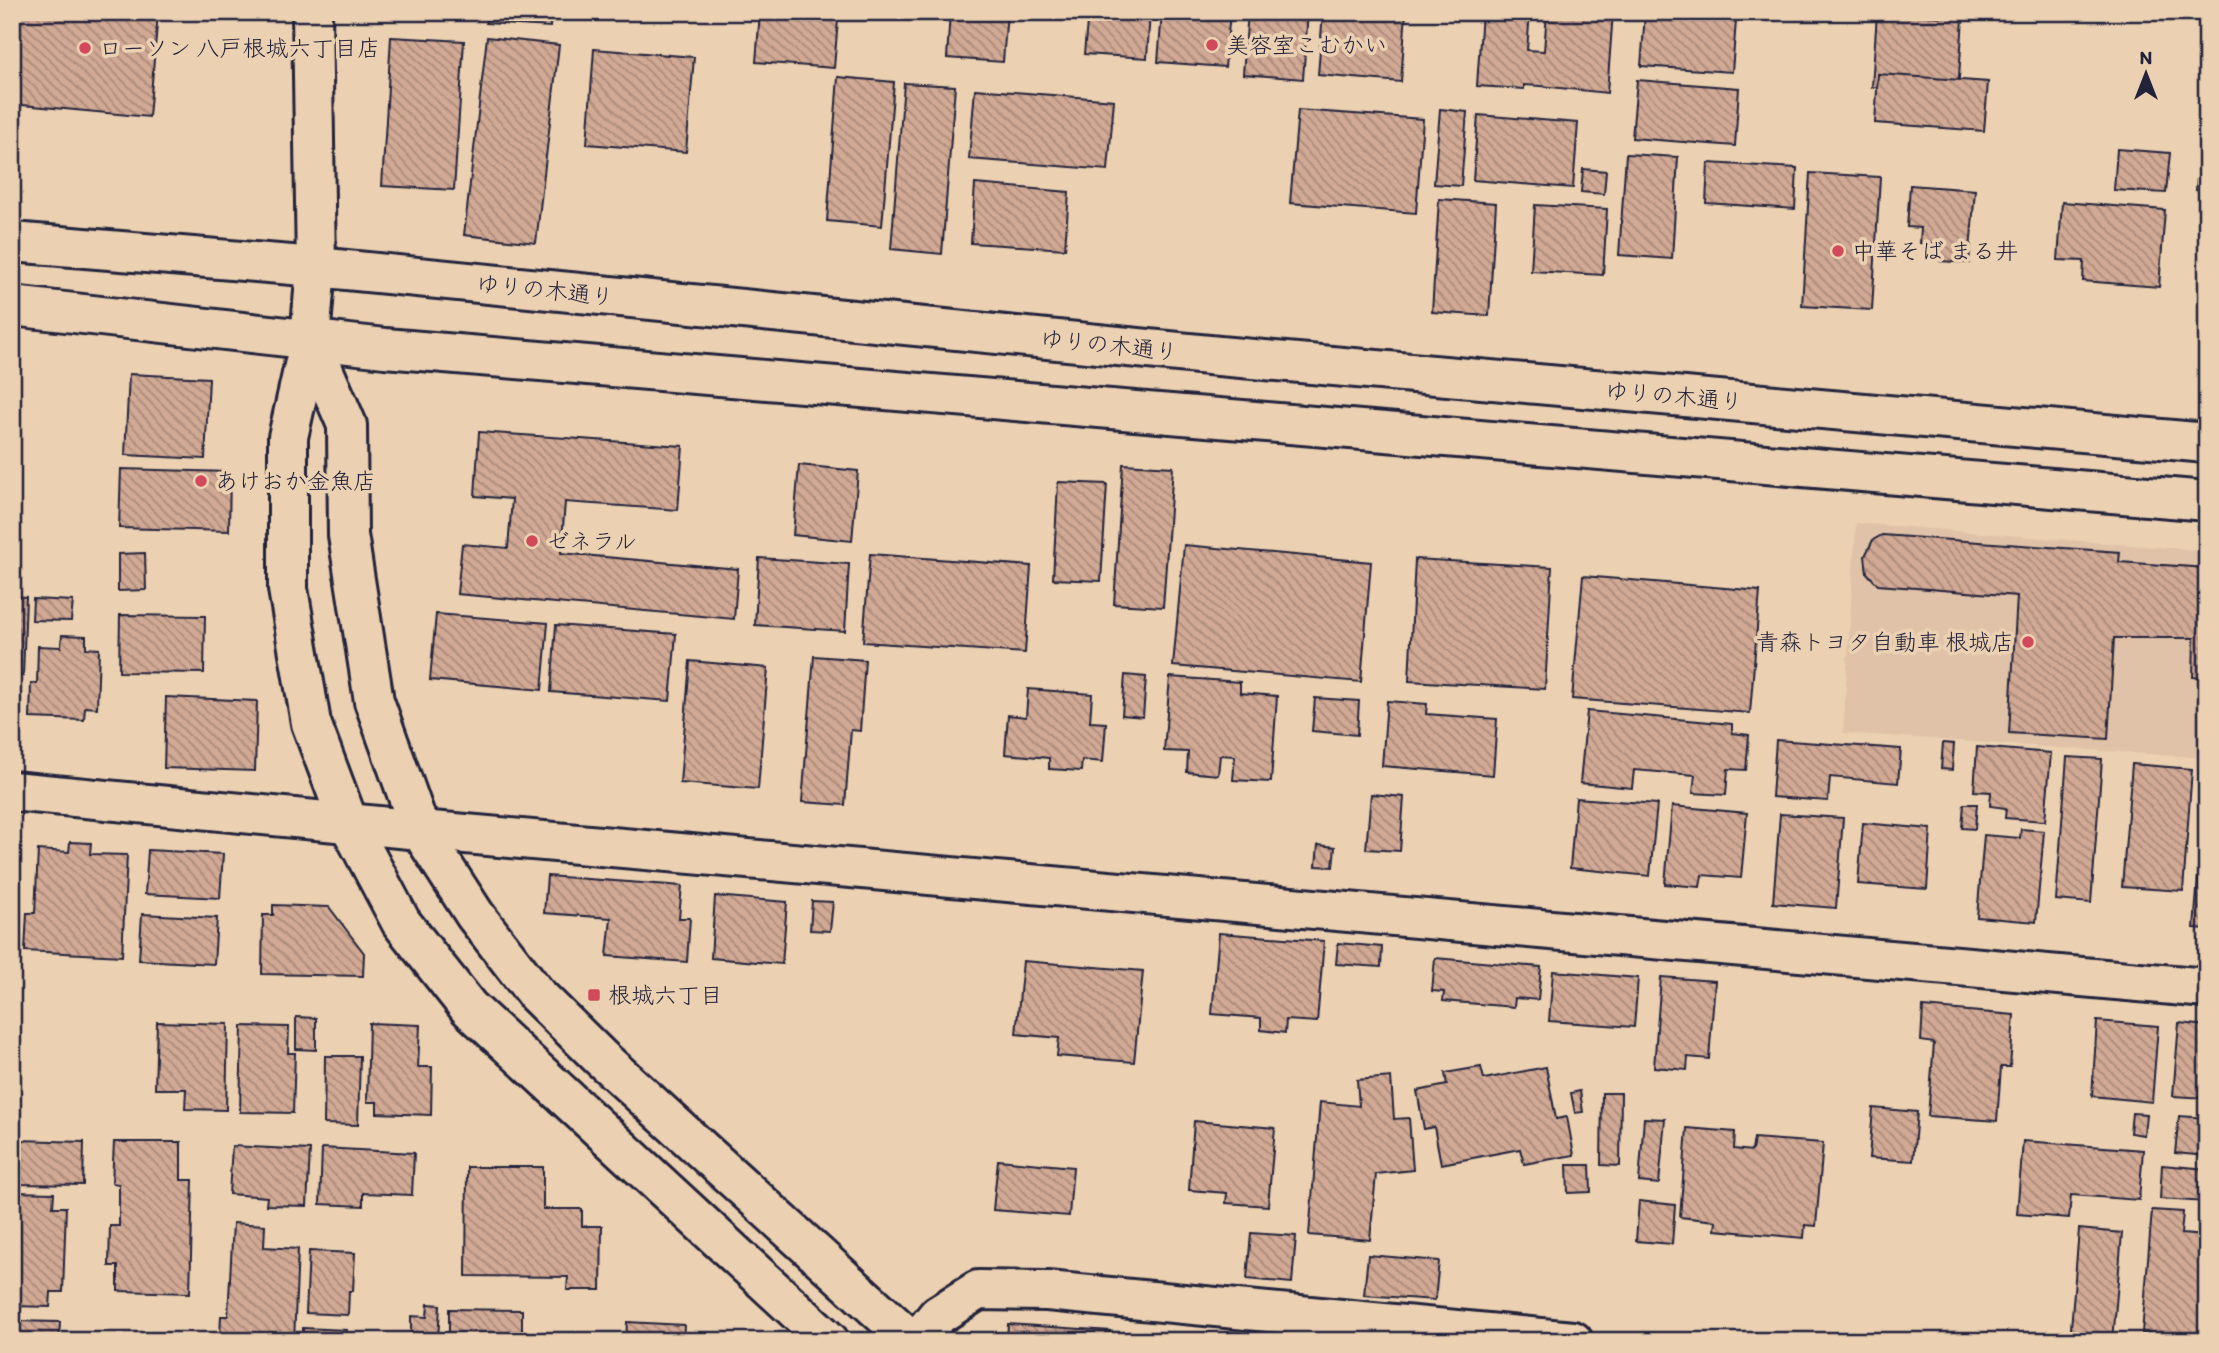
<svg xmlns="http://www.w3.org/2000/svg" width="2219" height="1353" viewBox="0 0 2219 1353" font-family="Itim,'Klee One',sans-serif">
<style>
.built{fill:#dfc2a7}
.building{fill:url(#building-back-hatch);stroke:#22223b;stroke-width:2}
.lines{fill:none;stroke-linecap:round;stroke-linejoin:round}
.street-casing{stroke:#22223b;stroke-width:44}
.secondary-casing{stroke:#22223b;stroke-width:44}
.street{stroke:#ebd1b2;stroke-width:38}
.secondary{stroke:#ebd1b2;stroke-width:38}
.poi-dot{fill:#d1495b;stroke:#ebd1b2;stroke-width:2.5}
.labels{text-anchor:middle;stroke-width:7;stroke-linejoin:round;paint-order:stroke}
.poi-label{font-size:23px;fill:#22223b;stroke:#ebd1b2;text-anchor:start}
.street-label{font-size:23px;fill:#22223b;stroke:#ebd1b2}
</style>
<defs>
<pattern id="building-back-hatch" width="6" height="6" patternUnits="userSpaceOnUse" patternTransform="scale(1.75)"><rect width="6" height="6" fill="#d1a994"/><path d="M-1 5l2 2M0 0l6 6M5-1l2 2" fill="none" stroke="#a9897a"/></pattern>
</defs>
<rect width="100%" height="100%" fill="#ebd1b2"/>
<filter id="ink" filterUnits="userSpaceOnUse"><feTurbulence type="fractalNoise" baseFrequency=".0143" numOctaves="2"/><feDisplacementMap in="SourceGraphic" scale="14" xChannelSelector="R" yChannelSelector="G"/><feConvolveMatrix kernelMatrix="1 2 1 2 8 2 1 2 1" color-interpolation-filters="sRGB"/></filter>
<g filter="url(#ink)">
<!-- built -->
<polygon class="built" points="1856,523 2207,551 2207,758 1843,733"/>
<!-- building -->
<g class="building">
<polygon points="19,12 158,13 149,117 12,104"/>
<polygon points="419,12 475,12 474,16"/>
<polygon points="487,12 551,12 550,27 486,23"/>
<polygon points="760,12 809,12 808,19 838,20 834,68 756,62"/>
<polygon points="950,12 1007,12 1003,62 947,58"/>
<polygon points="1088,12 1150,12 1147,58 1084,54"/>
<polygon points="1162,12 1230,12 1225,67 1158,62"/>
<polygon points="1248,12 1308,12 1303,79 1243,74"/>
<polygon points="1323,12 1406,12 1401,82 1318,75"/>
<polygon points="1482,12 1530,12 1527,50 1544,51 1547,12 1613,12 1607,93 1541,86 1524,85 1524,89 1477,86"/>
<polygon points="1877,13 1963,18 1958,92 1872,87"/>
<polygon points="1645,14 1736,21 1732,72 1641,66"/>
<polygon points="391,37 464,41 454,190 382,186"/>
<polygon points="487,37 559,45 536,243 464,235"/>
<polygon points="594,49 694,57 686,152 587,144"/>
<polygon points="2207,66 2207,191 2196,190"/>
<polygon points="1878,74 1988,82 1984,131 1875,123"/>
<polygon points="838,77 894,82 882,226 827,221"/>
<polygon points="1637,80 1739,88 1735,146 1632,138"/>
<polygon points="904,83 955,86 942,254 891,249"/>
<polygon points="975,89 1114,100 1108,170 969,159"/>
<polygon points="1440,109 1467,112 1461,186 1434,184"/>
<polygon points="1298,110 1423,119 1416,213 1290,203"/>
<polygon points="1478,115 1578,123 1573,188 1473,180"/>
<polygon points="2117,149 2170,153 2166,193 2114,190"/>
<polygon points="1626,154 1678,157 1672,259 1619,255"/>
<polygon points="1708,163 1797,168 1795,209 1706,203"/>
<polygon points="1583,169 1606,171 1604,194 1581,192"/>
<polygon points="1810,173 1880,177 1872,310 1802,306"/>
<polygon points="975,184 1069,192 1065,249 971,243"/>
<polygon points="1910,185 1975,190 1969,263 1940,261 1941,244 1920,243 1921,228 1907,227"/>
<polygon points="1439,199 1496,203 1489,316 1432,312"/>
<polygon points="2062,202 2165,210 2159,287 2083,281 2084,261 2058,260"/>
<polygon points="1535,205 1607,209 1603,275 1531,271"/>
<polygon points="129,374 209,378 205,459 125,455"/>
<polygon points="479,432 683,446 678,510 565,502 561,553 738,569 734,619 457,594 462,544 508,548 512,499 475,496"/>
<polygon points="1123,464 1173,467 1163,607 1114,604"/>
<polygon points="799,465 858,471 852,541 793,535"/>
<polygon points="121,469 230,472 229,531 119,528"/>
<polygon points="1058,482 1107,484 1101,581 1053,579"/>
<polygon points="1882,535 2120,552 2119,562 2207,568 2207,678 2193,677 2194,638 2114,638 2108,739 2009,733 2017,596 1878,585 1867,573 1865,556 1873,540"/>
<polygon points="1184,545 1371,562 1361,682 1173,666"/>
<polygon points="145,553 146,590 118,591 118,554"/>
<polygon points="870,554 1031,566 1025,653 863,642"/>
<polygon points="759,558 849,564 845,631 755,625"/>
<polygon points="1415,559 1552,567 1545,689 1409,681"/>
<polygon points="1583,576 1760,591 1750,713 1572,699"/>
<polygon points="12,596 26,597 23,676 12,675"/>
<polygon points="33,599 73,601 71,621 32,620"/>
<polygon points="436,614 548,623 542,690 430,680"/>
<polygon points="120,615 205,616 204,673 119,672"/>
<polygon points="556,625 676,634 670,701 551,692"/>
<polygon points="62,635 86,636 86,648 99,649 97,708 85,707 84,720 30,718 31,683 37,683 38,646 61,647"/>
<polygon points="814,656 865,660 860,731 851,730 845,805 802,802"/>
<polygon points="690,661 768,668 758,789 680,783"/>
<polygon points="1125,675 1146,677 1143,717 1122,715"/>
<polygon points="1170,677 1240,682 1240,693 1277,696 1271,782 1233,780 1235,756 1220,755 1218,775 1187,772 1188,752 1164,751"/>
<polygon points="1028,689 1092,694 1090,722 1106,723 1103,762 1082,760 1081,771 1049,769 1049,758 1005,754 1008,715 1026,717"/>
<polygon points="166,697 257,701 255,771 164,768"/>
<polygon points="1315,698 1359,701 1357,735 1312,731"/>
<polygon points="1387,701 1427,704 1426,714 1497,719 1493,775 1382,766"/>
<polygon points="1587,711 1732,724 1732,733 1749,735 1746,770 1728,769 1726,795 1693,793 1695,775 1634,770 1632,788 1580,783"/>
<polygon points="1776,740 1901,749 1898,783 1830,777 1828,801 1772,797"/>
<polygon points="1943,743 1954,744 1952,770 1941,769"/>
<polygon points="1977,747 2051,753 2045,821 2005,818 2006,808 1990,806 1991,792 1974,791"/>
<polygon points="2067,757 2102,759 2091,903 2056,900"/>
<polygon points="2132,764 2192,769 2183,891 2122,887"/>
<polygon points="1371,794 1404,797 1400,851 1366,849"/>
<polygon points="1576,798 1657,804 1650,876 1570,868"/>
<polygon points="1964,804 1977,804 1975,829 1962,828"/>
<polygon points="1672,806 1747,813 1741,878 1702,875 1700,887 1665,884"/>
<polygon points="2207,812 2207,855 2203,855"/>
<polygon points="1780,814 1843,818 1836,908 1773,903"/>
<polygon points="1863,823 1931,829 1927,889 1858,884"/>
<polygon points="2021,829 2044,831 2036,922 1977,917 1984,835 2020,838"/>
<polygon points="70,842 91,843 90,854 127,855 122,956 25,951 27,913 35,913 38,850 69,852"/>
<polygon points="1318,845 1335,847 1333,867 1316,866"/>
<polygon points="148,850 223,854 220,898 145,894"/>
<polygon points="547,876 682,886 679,918 690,918 687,962 607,956 611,918 544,913"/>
<polygon points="2198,878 2207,878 2207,929 2194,928"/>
<polygon points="715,896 787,902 782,964 711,958"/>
<polygon points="812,901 833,902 830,931 810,930"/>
<polygon points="273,905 329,907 364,953 363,976 262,974 263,915 273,915"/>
<polygon points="142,914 217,918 214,964 139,960"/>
<polygon points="1219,933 1324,941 1317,1022 1286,1020 1285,1033 1261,1030 1261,1018 1212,1014"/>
<polygon points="1338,943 1382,947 1381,967 1336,964"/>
<polygon points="1435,958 1541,967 1538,1000 1515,998 1514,1007 1443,1001 1444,992 1432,991"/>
<polygon points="1023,961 1143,971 1134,1062 1057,1056 1059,1038 1016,1034"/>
<polygon points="1553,971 1638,978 1634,1027 1549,1021"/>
<polygon points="1661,977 1715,981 1709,1059 1688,1057 1687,1070 1654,1067"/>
<polygon points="1923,1007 2014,1015 2010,1067 2001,1067 1997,1121 1928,1116 1934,1043 1921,1041"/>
<polygon points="296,1017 316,1018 316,1050 296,1049"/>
<polygon points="2097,1021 2158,1026 2152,1102 2092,1096"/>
<polygon points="157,1022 228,1024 226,1110 185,1109 186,1089 155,1089"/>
<polygon points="369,1023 420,1025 418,1067 432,1067 431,1115 377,1113 377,1102 367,1102"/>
<polygon points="2179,1023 2207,1026 2207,1098 2173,1096"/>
<polygon points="242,1026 289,1027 288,1053 295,1053 293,1113 240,1112"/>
<polygon points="325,1056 360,1056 358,1125 324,1124"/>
<polygon points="1481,1067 1484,1079 1546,1067 1556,1119 1567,1117 1574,1155 1524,1164 1520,1149 1441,1164 1434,1127 1424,1129 1417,1091 1447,1085 1445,1073"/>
<polygon points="1391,1077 1394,1119 1409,1118 1413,1170 1376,1174 1370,1240 1309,1235 1320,1102 1359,1106 1357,1080"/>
<polygon points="1580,1091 1583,1112 1575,1113 1571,1093"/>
<polygon points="1602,1093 1621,1093 1620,1166 1601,1165"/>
<polygon points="1873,1108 1917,1112 1913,1161 1869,1158"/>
<polygon points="2132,1113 2146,1114 2144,1135 2130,1133"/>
<polygon points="2179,1116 2207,1118 2207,1156 2175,1153"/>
<polygon points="1644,1118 1665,1119 1659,1184 1639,1182"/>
<polygon points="1194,1121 1275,1128 1268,1206 1226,1203 1227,1193 1189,1190"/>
<polygon points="1687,1128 1735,1132 1734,1149 1752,1151 1754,1138 1823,1143 1816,1226 1805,1225 1804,1238 1715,1230 1716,1221 1680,1217"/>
<polygon points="19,1140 84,1142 83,1185 17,1184"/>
<polygon points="2023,1141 2143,1150 2139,1200 2071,1195 2069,1218 2017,1214"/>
<polygon points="114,1142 181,1142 181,1180 193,1180 190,1293 118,1291 118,1266 109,1266 110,1226 119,1226 119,1184 112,1183"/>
<polygon points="232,1146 310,1150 307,1206 266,1205 267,1197 229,1194"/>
<polygon points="322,1148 414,1153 412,1195 363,1193 363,1206 320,1204"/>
<polygon points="998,1160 1073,1167 1069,1216 993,1210"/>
<polygon points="1567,1165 1590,1165 1591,1192 1568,1193"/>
<polygon points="2162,1165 2207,1169 2206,1202 2160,1199"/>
<polygon points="467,1167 543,1167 543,1209 582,1209 582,1226 602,1226 601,1290 567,1290 568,1277 466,1276"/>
<polygon points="14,1192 54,1193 53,1207 66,1207 63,1292 51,1292 50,1307 12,1306"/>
<polygon points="1639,1201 1675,1205 1672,1244 1636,1241"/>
<polygon points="2152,1210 2183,1212 2181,1234 2207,1236 2207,1338 2142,1333"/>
<polygon points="233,1223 265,1225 264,1247 298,1249 294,1341 220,1337 221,1316 228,1316"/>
<polygon points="2079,1229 2122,1233 2113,1341 2070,1341"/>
<polygon points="1251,1233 1296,1236 1292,1283 1247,1279"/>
<polygon points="309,1251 355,1253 353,1291 349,1291 348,1315 306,1313"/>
<polygon points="1368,1255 1439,1261 1435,1300 1364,1295"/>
<polygon points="428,1304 440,1305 438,1341 390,1341 390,1335 411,1336 411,1316 427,1317"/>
<polygon points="449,1309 522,1310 522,1341 449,1341"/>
<polygon points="12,1321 60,1322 59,1341 12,1341"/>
<polygon points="627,1322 684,1325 683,1341 626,1341"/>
<polygon points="1008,1324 1110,1331 1109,1341 1007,1341"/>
<polygon points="303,1328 347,1330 346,1341 303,1341"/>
<polygon points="136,1337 187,1339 187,1341 136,1341"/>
</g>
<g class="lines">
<!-- street casing -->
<g class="street-casing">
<g id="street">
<polyline points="12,791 420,830 2207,988"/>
<polyline points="917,1341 938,1315 978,1290 1047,1291 1573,1341"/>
</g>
</g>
<!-- secondary casing -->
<g class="secondary-casing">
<g id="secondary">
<polyline points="312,12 316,267 310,339 288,437 288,589 311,723 348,822 401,922 469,1008 829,1341"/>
<polyline points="12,242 316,267 1219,356 2207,443"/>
<polyline points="12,306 385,348 2207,501"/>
<polyline points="310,339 347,425 348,535 374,701 420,830 475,915 536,994 601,1058 912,1341"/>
</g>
</g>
<!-- street -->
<use href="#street" class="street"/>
<!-- secondary -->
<use href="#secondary" class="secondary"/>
</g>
</g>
<!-- markers -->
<g class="poi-dot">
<circle cx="1212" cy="45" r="7"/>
<circle cx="85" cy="48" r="7"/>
<circle cx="1838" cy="251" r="7"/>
<circle cx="201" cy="481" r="7"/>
<circle cx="532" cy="541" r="7"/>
<circle cx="2028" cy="642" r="7"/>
<rect x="587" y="988" width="14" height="14" rx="3.5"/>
</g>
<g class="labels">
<!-- poi labels -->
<g class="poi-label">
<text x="1226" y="53">美容室こむかい</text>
<text x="99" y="56">ローソン 八戸根城六丁目店</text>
<text x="1852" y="259">中華そば まる井</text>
<text x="215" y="489">あけおか金魚店</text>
<text x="546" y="549">ゼネラル</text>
<text x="2014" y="650" text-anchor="end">青森トヨタ自動車 根城店</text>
<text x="608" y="1003">根城六丁目</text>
</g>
<!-- street labels -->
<g class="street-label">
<text transform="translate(545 290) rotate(6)" y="8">ゆりの木通り</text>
<text transform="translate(1109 345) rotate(6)" y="8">ゆりの木通り</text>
<text transform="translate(1674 396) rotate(5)" y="8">ゆりの木通り</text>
</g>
</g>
<!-- margin -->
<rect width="2219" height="1353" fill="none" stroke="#ebd1b2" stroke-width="42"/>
<rect x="21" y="21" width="2177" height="1311" fill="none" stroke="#22223b" stroke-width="2.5" filter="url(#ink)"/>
<!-- north arrow -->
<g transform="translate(2146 74)" stroke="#ebd1b2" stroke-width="5" paint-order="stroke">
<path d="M0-5L12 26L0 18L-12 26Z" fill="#22223b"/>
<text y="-10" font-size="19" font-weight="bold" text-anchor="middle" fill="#22223b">N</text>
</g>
</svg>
